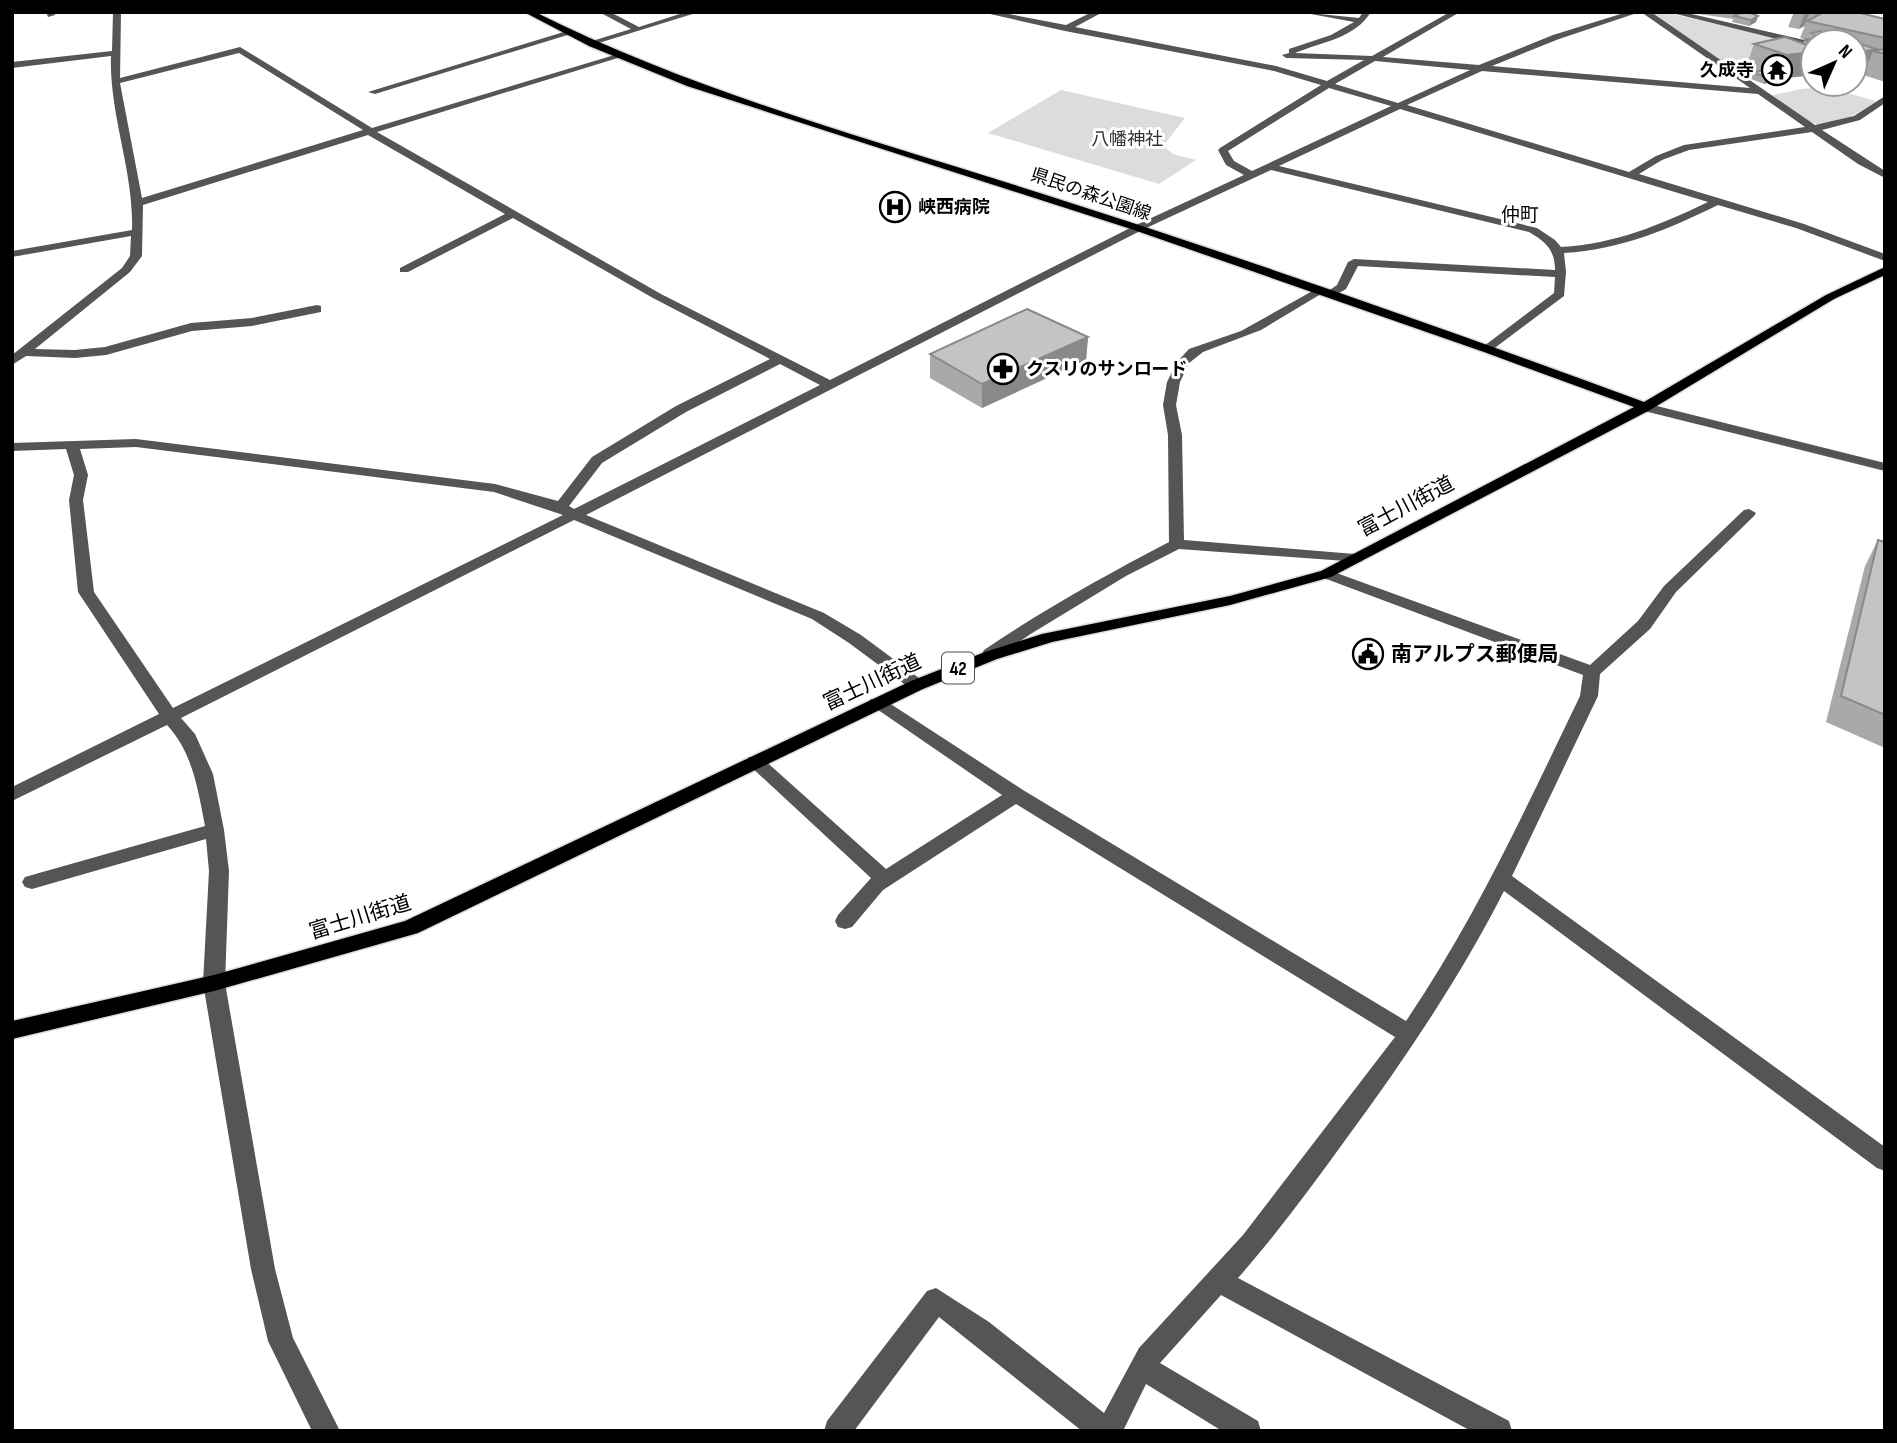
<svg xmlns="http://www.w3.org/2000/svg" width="1897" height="1443" viewBox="0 0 1897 1443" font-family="'Sofia Sans Condensed','Noto Sans JP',sans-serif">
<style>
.green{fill:#dcdcdc}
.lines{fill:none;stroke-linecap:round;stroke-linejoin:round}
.major-casing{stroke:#dbdbdb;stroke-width:3}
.minor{fill:#555;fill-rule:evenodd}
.major{fill:#000;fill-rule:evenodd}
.wall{fill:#a9a9a9}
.shaded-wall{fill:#898989}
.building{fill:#c4c4c4;stroke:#898989;stroke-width:2}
.labels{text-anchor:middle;stroke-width:6;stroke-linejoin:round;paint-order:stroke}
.far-poi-label{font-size:18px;font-weight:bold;fill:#000;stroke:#fff;text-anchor:start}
.far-park-label{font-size:18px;fill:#333;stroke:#fff}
.far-street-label{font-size:18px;fill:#000;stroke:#fff}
.far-neighbourhood-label{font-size:19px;fill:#000;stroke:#fff}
.shield{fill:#fff;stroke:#4c4c4c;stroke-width:2}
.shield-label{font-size:19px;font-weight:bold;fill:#000}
.street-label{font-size:21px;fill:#000;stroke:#fff}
.poi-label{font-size:21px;font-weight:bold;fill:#000;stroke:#fff;text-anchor:start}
</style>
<rect width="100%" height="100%" fill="#fff"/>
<!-- green -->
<g class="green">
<polygon points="1664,12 1813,46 1800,56 1743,68 1761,76 1746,79 1650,14"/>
<path d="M1826 87 1876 101C1860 113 1830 131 1810 122 1796 116 1782 104 1768 96L1801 89Z"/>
<polygon points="1061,90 1185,118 1163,146 1173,154 1196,160 1159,184 988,133"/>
</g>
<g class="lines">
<!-- major casing -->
<g class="major-casing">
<path id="major" d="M524 12H535C697 93 874 140 1046 195 1247 259 1446 329 1644 402L1826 295 1885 267V275L1834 299 1650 410 1331 577 1230 605 1052 642 997 659 923 689 418 933 214 991 12 1039V1021L214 975 405 921 911 681 985 652 1042 634 1230 596 1321 571 1634 407 1484 352 1134 230 687 86 589 46Z"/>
</g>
<!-- minor -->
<g class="minor">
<polygon points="46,12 54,12 55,15 48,17"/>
<path d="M113 12H121L120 78 240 47 372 128 621 53V57L377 132 661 294 830 380 1134 226 1244 175 1226 165 1218 150 1220 148 1321 85 1274 71 1065 31 981 12H998L1066 25 1092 12H1103L1075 27 1276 66 1327 81 1364 60 1286 58 1282 55 1289 53V49L1331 35 1354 22 1300 12 1359 18 1363 12H1371C1355 38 1322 42 1295 53L1372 56 1450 12H1460L1383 57 1479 65 1553 35 1627 12H1640L1559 39 1492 66 1750 88 1641 12H1651L1815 125 1854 116 1885 96V103L1860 120 1822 130 1885 171V178L1858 164 1812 132 1689 150 1662 160 1639 174 1804 224 1885 254V261L1796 228 1718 205C1669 229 1620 250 1564 253L1566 272 1564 296 1488 353 1482 349 1484 346 1554 293 1555 277 1358 266 1346 289 1330 298 1324 294 1337 285 1348 262 1354 259 1555 270C1555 250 1546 242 1529 232L1271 170 1142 230 586 515 824 613 861 635 923 681 926 685 923 689H911L849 643 812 619 574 520 181 718 195 734 213 774 224 830 229 871 225 983 275 1269 293 1338 340 1431H312L268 1341 251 1269 203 983 209 871 206 839 32 889 25 887 22 882 25 877 32 875 205 826C198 790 193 753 167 725L12 801V787L159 714 78 592 69 500 74 475 66 449 12 451V443L136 439 495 484 558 501 592 457 676 406 770 359 653 298 513 218 408 272H400V268L505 214 368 135 143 205 142 256 130 272 35 349 75 350 105 347 191 323 252 318 317 305 321 306V312L252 326 192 331 106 355 75 358 26 356 12 365V355L122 268 130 256 131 236 12 257V251L132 230C134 171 109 115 111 56L12 68V62L112 51ZM239 53 363 130 142 198 120 83ZM1375 61 1470 70 1398 103 1335 84ZM1482 71 1758 94 1805 127 1684 145 1656 156 1629 172 1407 105ZM1329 88 1391 106 1252 171 1234 161 1228 151ZM1400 109 1708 202C1660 225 1615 244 1561 247L1555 240 1537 228 1279 166ZM780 364 820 385 574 509 569 506 602 463 686 412ZM136 447 494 492 563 515 173 708 94 592 83 500 88 475 80 449Z"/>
<polygon points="599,12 610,12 639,27 686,12 699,12 589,46 589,42 631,29"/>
<polygon points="1668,12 1683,12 1813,42 1813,48"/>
<polygon points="567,31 574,33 375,94 368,92"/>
<path d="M1316 289 1326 291 1261 330 1203 352 1189 363 1180 382 1176 405 1182 435 1184 540 1355 554 1363 559 1360 562 1179 549 1126 576 1029 635 996 658H984L982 654 984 650C1043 610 1106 575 1169 542L1168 435 1163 405 1167 382 1177 362 1189 349 1241 331Z"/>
<polygon points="1645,403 1885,463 1885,471 1640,410 1638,407"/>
<path d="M1749 509 1756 513 1754 516 1676 592 1650 629 1600 674 1598 696 1512 876 1885 1147V1171L1877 1168 1504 891C1459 979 1405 1059 1346 1139 1312 1186 1277 1234 1238 1278L1509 1421 1512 1431H1471L1221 1295 1160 1363 1258 1421 1261 1431H1222L1146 1384 1123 1431H1082L939 1317 854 1431H824L827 1421 927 1291 936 1288 989 1322 1104 1413 1139 1348 1243 1235 1395 1037 1016 804 883 890 852 927 845 929 838 927 835 921 838 915 871 878 749 765 746 761 749 757H761L886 869 1002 795 868 703 871 699H883L1023 790 1406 1021C1476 918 1526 808 1580 696L1583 675 1321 577 1318 574 1321 571H1331L1590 665 1638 621 1664 586 1744 510Z"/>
</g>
<!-- major -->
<use href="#major" class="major"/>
</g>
<!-- wall -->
<g class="wall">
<polygon points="1700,12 1738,12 1738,14 1758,16 1756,22 1749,26 1732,22 1733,19 1699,14"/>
<polygon points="1794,12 1856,12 1885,19 1885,82 1863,75 1864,73 1855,75 1855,42 1813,42 1813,66 1811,65 1809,72 1806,73 1804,76 1778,79 1776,78 1774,81 1764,84 1751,79 1753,73 1757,72 1746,68 1754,44 1803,43 1804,40 1806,40 1800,38 1805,26 1799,29 1788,27"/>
<polygon points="1088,337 1086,360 982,408 930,378 930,354"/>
<polygon points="1878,540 1885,542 1885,748 1826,722 1865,566"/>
</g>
<!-- shaded-wall -->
<g class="shaded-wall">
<polygon points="1805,12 1810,12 1804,26 1799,29"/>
<polygon points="1758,16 1756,22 1749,26 1751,20"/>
<polygon points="1813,43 1813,61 1809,72 1806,73 1804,76 1778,79 1787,55 1810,50"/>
<polygon points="1876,49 1875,51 1873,51 1864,73 1855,75 1856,53"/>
<polygon points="1777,75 1774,81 1764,84 1767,77"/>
<polygon points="1088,337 1086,360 982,408 982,384"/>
</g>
<!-- building -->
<g class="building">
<polygon points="1742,12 1748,12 1758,16 1751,20 1734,16"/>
<polygon points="1824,12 1856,12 1885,19 1885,38 1807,21"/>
<polygon points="1820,31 1854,42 1820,41 1813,43 1804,40 1825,37 1812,33"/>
<polygon points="1785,37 1813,47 1813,49 1808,50 1813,52 1787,55 1754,44"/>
<polygon points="1855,42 1876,49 1856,53 1855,53"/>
<polygon points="1885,49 1885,54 1873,51"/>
<polygon points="1763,70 1777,75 1767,77 1753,73"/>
<polygon points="1027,309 1088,337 982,384 930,354"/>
<polygon points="1878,540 1885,542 1885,715 1841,696"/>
</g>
<!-- icons -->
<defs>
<g id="temple-ring" transform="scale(1.575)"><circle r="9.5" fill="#fff" stroke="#000" stroke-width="1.5"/><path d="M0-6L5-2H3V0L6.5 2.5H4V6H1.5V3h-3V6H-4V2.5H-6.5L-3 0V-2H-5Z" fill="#000"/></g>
<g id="hospital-ring" transform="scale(1.575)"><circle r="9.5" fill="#fff" stroke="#000" stroke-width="1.5"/><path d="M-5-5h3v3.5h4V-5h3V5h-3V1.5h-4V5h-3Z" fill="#000"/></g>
<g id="pharmacy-ring" transform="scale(1.575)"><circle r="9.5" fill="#fff" stroke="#000" stroke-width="1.5"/><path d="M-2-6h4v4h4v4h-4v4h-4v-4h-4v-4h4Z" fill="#000"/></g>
<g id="civic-ring" transform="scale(1.575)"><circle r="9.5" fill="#fff" stroke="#000" stroke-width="1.5"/><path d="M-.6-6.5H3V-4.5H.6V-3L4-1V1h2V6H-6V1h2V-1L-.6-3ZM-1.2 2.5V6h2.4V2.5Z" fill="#000"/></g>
</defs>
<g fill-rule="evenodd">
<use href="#temple-ring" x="1777" y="70"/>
<use href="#hospital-ring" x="895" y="207"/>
<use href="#pharmacy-ring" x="1003" y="369"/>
<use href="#civic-ring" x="1368" y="654"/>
</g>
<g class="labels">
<!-- far-poi labels -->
<g class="far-poi-label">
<text x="1754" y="76" text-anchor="end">久成寺</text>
<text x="918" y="213">峡西病院</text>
<text x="1026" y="375">クスリのサンロード</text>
</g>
<!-- far-park labels -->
<g class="far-park-label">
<text x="1127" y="145">八幡神社</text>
</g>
<!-- far-street labels -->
<g class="far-street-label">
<text transform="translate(1091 194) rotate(19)" y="6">県民の森公園線</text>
</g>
<!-- far-neighbourhood labels -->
<g class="far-neighbourhood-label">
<text x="1520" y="221">仲町</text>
</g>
<!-- shield labels -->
<rect class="shield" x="942" y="652.5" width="32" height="31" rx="5"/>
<g class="shield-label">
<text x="958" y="675">42</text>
</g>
<!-- street labels -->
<g class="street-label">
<text transform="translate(1406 506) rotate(-28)" y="7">富士川街道</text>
<text transform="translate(872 682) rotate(-25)" y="7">富士川街道</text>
<text transform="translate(360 917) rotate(-17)" y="7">富士川街道</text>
</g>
<!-- poi labels -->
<g class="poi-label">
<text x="1391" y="661">南アルプス郵便局</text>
</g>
</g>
<!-- border -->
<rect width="1897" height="1443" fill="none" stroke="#000000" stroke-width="28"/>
<!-- north arrow -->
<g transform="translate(1834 63) rotate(45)"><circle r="33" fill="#ffffff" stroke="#999999" stroke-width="2"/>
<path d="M0-5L12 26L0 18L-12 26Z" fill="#000000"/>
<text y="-10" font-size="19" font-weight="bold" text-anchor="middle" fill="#000000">N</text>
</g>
</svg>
